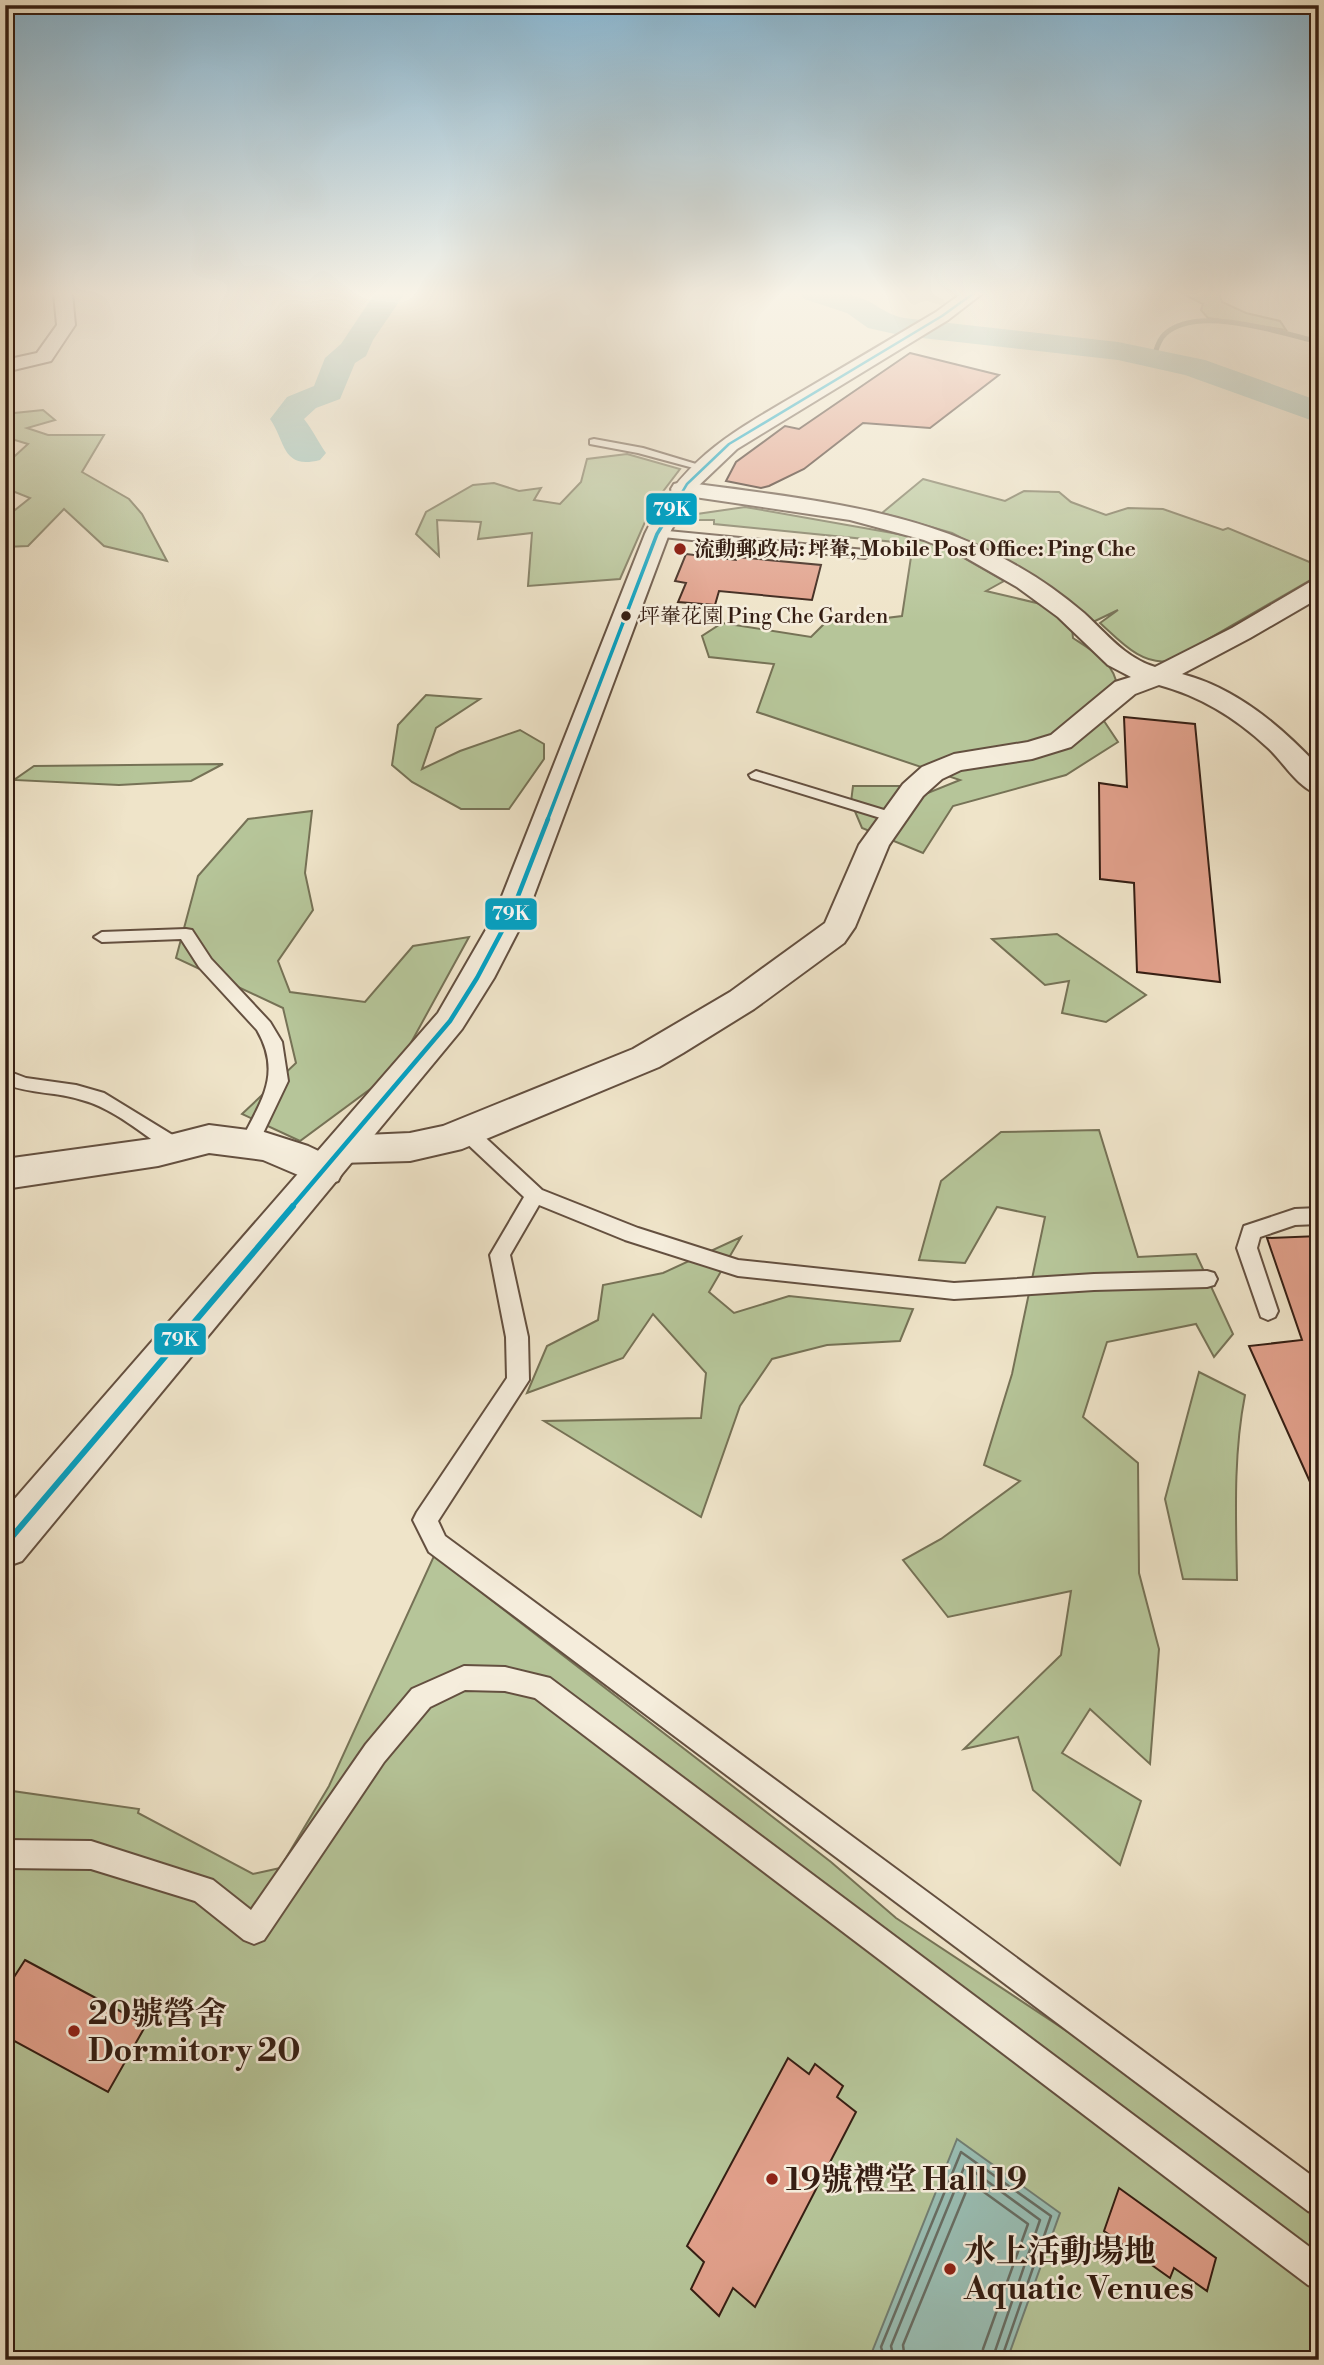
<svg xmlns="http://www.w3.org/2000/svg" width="1324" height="2365" viewBox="0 0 1324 2365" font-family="'Libre Bodoni','Noto Serif SC',serif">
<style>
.green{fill:#b6c599;stroke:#767256;stroke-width:2}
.water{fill:#9abfb5;stroke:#727f74;stroke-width:2}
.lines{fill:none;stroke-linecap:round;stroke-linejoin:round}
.shore{stroke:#686e64;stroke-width:2.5}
.stream{stroke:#727f74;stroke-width:5}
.river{fill:#9abfb5;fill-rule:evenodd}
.building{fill:#e1a08b;stroke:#351e13;stroke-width:2}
.service-casing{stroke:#645040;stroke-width:4}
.minor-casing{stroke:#645040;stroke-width:4}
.tertiary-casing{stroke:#645040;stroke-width:4}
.service{fill:#f5eddc;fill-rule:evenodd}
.minor{fill:#f5eddc;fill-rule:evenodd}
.tertiary{fill:#f5eddc;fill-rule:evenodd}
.bus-1-far3-casing{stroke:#f5eddc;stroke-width:5}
.bus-1-far2-casing{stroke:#f5eddc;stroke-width:7}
.bus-1-far1-casing{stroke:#f5eddc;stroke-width:9}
.bus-1-casing{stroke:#f5eddc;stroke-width:11}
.bus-1-far3{stroke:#03a2c5;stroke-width:2.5}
.bus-1-far2{stroke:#03a2c5;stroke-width:3.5}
.bus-1-far1{stroke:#03a2c5;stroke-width:4.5}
.bus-1{stroke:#03a2c5;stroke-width:6}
.poi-dot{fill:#8f2418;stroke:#f5eddc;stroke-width:2.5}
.bus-dot{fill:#351e13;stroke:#f5eddc;stroke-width:2.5}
.labels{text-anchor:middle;stroke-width:5;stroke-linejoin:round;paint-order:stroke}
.far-poi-label{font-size:21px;font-weight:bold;fill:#351e13;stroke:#f5eddc;text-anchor:start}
.far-bus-label{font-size:21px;fill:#351e13;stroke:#f5eddc;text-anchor:start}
.near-poi-label{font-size:32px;font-weight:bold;fill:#351e13;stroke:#f5eddc;text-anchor:start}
.line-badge{stroke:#f5eddc;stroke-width:2.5}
.badge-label{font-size:19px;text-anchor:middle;font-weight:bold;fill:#fff}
</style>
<rect width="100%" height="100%" fill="#efe4c9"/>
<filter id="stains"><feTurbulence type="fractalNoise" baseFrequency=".00286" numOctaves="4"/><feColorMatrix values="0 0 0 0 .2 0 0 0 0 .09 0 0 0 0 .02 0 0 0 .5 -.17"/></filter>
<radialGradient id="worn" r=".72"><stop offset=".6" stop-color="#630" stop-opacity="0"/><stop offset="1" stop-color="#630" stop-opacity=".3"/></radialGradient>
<!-- green -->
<g class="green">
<polygon points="1181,293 1219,293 1222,302 1246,313 1280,321 1286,330 1208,318 1201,310 1203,304"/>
<polygon points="43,410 55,420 27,428 48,435 104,435 82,472 129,499 142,514 167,561 104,546 64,509 28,546 5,547 5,518 30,498 5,488 5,465 28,444 5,437 5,414"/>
<polygon points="627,454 680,469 652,506 620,579 528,586 532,533 478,539 481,522 437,520 439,556 416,534 426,512 473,485 494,483 519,491 541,488 534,500 560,504 581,482 587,459"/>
<path d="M923 479 1005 501 1024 491 1059 492 1071 502 1106 515 1128 508 1163 509 1223 530 1228 528 1319 566V575L1172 660C1143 668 1119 640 1100 623L1118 610 1093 622 1034 576 952 533 882 513Z"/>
<path d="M745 507 932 540 1004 581 986 591 1062 609 1071 619 1073 638C1090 649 1117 664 1117 688 1117 698 1108 712 1104 721L1118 742 1066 775 953 806 923 853 862 828 851 802 853 786H912L928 793 960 780 757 712 774 664 709 657 702 636 722 623 811 637 824 624 846 619 853 622 902 616 911 557 892 551 894 542 714 524V520H691L697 514Z"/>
<polygon points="426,695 480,699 436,728 422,769 460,751 520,730 544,744 544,759 509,809 461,809 412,782 392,765 398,725"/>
<polygon points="223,764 191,781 119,785 14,780 34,766"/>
<polygon points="312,811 305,873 313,910 278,961 290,992 365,1002 413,946 469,937 396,1070 300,1141 242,1114 296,1063 283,1008 176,958 198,876 248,819"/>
<polygon points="1057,934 1146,995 1106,1022 1062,1013 1069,981 1045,985 992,939"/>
<polygon points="1099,1130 1138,1257 1196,1254 1233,1334 1214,1357 1196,1324 1107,1342 1083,1417 1138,1463 1139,1573 1159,1649 1150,1764 1090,1709 1062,1753 1141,1801 1120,1865 1033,1790 1018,1737 964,1749 1061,1655 1071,1591 948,1617 903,1560 941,1539 1020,1481 984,1465 1012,1374 1045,1217 997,1207 965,1263 919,1260 941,1181 1001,1132"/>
<polygon points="741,1237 709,1292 734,1313 789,1296 913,1309 900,1341 827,1345 772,1359 740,1406 701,1517 544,1421 701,1418 706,1373 653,1314 623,1358 527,1393 547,1346 598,1320 603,1285 663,1273"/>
<path d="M1199 1372 1245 1395C1233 1456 1236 1519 1237 1580L1183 1579 1165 1499Z"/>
<polygon points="434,1556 831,1862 896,1918 1186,2110 1231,2150 1319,2216 1319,2360 5,2360 5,1790 139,1809 138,1813 253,1874 280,1868 329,1786"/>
</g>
<!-- water -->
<polygon class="water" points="957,2139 1060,2213 1007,2360 882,2360 872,2352"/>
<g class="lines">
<!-- shore -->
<g class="shore">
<polyline points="885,2360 881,2347 961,2152 1051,2216 1001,2360"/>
<polyline points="894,2360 891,2346 965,2165 1040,2220 992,2360"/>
<polyline points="905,2360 903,2345 970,2182 1028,2224 983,2349 982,2360"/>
</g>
<!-- stream -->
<path class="stream" d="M1153 359C1156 351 1158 340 1165 334 1197 304 1281 333 1319 342"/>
<!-- river -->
<g class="river">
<path d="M375 293H405L373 340 366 356 355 363 340 399 316 408 304 419C313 430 318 442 326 453L320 460C282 470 286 442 270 419L287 397 314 386 325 358 341 344Z"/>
<path d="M800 293C823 293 847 290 868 301 881 308 889 315 904 318L1118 342 1205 360 1319 401V423L1185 375 1118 360 904 336 868 328 847 313 804 299Z"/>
</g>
</g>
<!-- building -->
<g class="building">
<polygon points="910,353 999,375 930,428 863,423 804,469 769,486 761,488 726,481 736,462 785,426 799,429"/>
<polygon points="686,554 736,560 737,557 821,565 812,600 719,591 715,605 678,602 686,583 675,581"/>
<polygon points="1124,717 1195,724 1220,982 1137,972 1134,883 1100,879 1099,783 1127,787"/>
<polygon points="1319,1236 1319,1502 1249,1346 1302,1340 1267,1238"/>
<polygon points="25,1960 146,2025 108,2092 5,2036 5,1991"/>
<polygon points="788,2058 809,2074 815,2064 843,2086 837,2097 856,2112 755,2307 733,2288 719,2316 691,2289 704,2262 687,2246"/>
<polygon points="1119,2188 1216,2258 1207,2291 1174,2268 1170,2278 1104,2231"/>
</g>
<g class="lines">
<!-- service casing -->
<g class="service-casing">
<g id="service">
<polygon points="594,439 643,448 706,467 701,470 638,453 590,444 590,440"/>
<polygon points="657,530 865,550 871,554 865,558 653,536 653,532"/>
<polygon points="756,771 897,814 899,817 897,820 887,820 751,778 749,775"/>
<path d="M186 929 192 930 211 959 270 1022 282 1042 288 1081 256 1148H242L240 1143C260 1102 283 1075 257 1030L199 967 181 939 102 942 94 937 102 932Z"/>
<path d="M5 1070 26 1078 76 1085 104 1093 184 1142 186 1147 184 1152H170C142 1134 115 1109 82 1100 58 1092 32 1094 8 1085L5 1084Z"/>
<polygon points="468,1126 475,1128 542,1190 638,1228 738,1260 954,1283 1094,1274 1207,1271 1214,1273 1217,1279 1214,1285 1207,1287 1094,1290 954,1299 738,1276 625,1240 539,1205 510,1255 528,1337 529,1380 438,1521 445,1536 1319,2181 1319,2215 1308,2211 429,1552 413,1520 417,1512 507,1378 506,1337 490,1255 524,1197 461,1138 459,1133 461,1128"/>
<polygon points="1319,1208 1319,1224 1295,1225 1260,1237 1257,1248 1278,1311 1275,1317 1268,1320 1261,1317 1237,1248 1244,1226 1295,1209"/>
<polygon points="464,1666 505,1667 550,1678 1319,2254 1319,2290 1308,2285 535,1698 505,1691 465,1690 430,1707 384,1762 264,1940 254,1944 244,1940 195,1901 91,1869 5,1868 5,1840 91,1841 213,1880 251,1910 366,1744 412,1689"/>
</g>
</g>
<!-- minor casing -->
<g class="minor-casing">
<g id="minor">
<polygon points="54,293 72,293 75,325 51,361 5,372 5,360 37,353 57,325"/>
<path d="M682 482C797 498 917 507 1019 567 1042 580 1064 596 1084 613 1107 634 1124 657 1155 667L1232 628 1310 582 1319 580V598L1250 638 1182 674C1236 688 1281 726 1319 767V794C1298 789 1283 761 1267 747 1236 718 1200 696 1159 685L1135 694 1071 747 1032 759 961 770 942 779 923 796 889 845 855 927 844 943 754 1009 683 1053 659 1067 462 1149 410 1161 339 1163 343 1171 338 1181 324 1186 263 1160 209 1153 158 1166 5 1189V1159L158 1138 209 1125 264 1132 308 1146 327 1155 324 1150 330 1140 343 1136 410 1133 443 1126 633 1049 730 992 825 923 859 845 903 784 922 767 954 754 1028 742 1051 735 1115 682 1131 677 1108 665 1058 617 1017 587 963 556 924 540 850 520 674 494 671 489 674 484Z"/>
</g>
</g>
<!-- tertiary casing -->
<g class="tertiary-casing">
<path id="tertiary" d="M962 293H983L948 320 737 449 695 489 669 534 527 914 494 978 462 1029 22 1561 5 1567V1510L438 1013 495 914 645 534C683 456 735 431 806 389 849 364 892 338 936 312Z"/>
</g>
<!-- service -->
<use href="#service" class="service"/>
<!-- minor -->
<use href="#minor" class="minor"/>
<!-- tertiary -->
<use href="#tertiary" class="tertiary"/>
<!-- bus-1-far3 casing -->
<g class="bus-1-far3-casing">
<polyline id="bus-1-far3" points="664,523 687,484 729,444 942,316 974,293"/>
</g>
<!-- bus-1-far2 casing -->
<g class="bus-1-far2-casing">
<polyline id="bus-1-far2" points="547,821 657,534 665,521"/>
</g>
<!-- bus-1-far1 casing -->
<g class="bus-1-far1-casing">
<polyline id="bus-1-far1" points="291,1208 450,1021 477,978 511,914 548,819"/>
</g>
<!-- bus-1 casing -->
<g class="bus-1-casing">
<polyline id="bus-1" points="5,1545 293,1206"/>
</g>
<!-- bus-1-far3 -->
<use href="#bus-1-far3" class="bus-1-far3"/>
<!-- bus-1-far2 -->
<use href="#bus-1-far2" class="bus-1-far2"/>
<!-- bus-1-far1 -->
<use href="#bus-1-far1" class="bus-1-far1"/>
<!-- bus-1 -->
<use href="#bus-1" class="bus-1"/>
</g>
<!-- sky -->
<linearGradient id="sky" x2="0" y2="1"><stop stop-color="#89b8d4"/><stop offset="0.47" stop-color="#f8f3e7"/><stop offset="1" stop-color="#f8f3e7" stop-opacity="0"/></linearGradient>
<rect width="1324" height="624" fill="url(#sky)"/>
<!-- markers -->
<g class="poi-dot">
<circle cx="680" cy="549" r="7"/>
<circle cx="74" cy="2031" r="7"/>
<circle cx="772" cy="2179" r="7"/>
<circle cx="950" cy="2269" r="7"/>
</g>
<circle class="bus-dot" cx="626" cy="616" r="6"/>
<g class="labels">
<!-- far-poi labels -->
<g class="far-poi-label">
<text x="694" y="556">流動郵政局: 坪輋, Mobile Post Office: Ping Che</text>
</g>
<!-- far-bus labels -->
<g class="far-bus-label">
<text x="639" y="623">坪輋花園 Ping Che Garden</text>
</g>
<!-- near-poi labels -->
<g class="near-poi-label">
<text x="88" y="2024">20號營舍<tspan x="88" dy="37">Dormitory 20</tspan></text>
<text x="786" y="2190">19號禮堂 Hall 19</text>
<text x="964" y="2262">水上活動場地<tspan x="964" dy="37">Aquatic Venues</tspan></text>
</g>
</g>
<g class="line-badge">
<rect x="645" y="492" width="53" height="34" rx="7" fill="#03a2c5"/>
<rect x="484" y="897" width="54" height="34" rx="7" fill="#03a2c5"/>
<rect x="153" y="1322" width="54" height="34" rx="7" fill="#03a2c5"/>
</g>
<g class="badge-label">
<text x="672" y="516">79K</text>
<text x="511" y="920">79K</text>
<text x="180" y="1346">79K</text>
</g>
<!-- margin -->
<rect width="1324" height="2365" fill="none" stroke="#efe4c9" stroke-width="28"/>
<rect x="7" y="7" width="1310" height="2351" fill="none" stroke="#351e13" stroke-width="3.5"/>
<rect x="14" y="14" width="1296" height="2337" fill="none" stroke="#351e13" stroke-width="2"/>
<rect width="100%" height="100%" filter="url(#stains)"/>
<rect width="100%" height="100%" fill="url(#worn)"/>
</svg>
